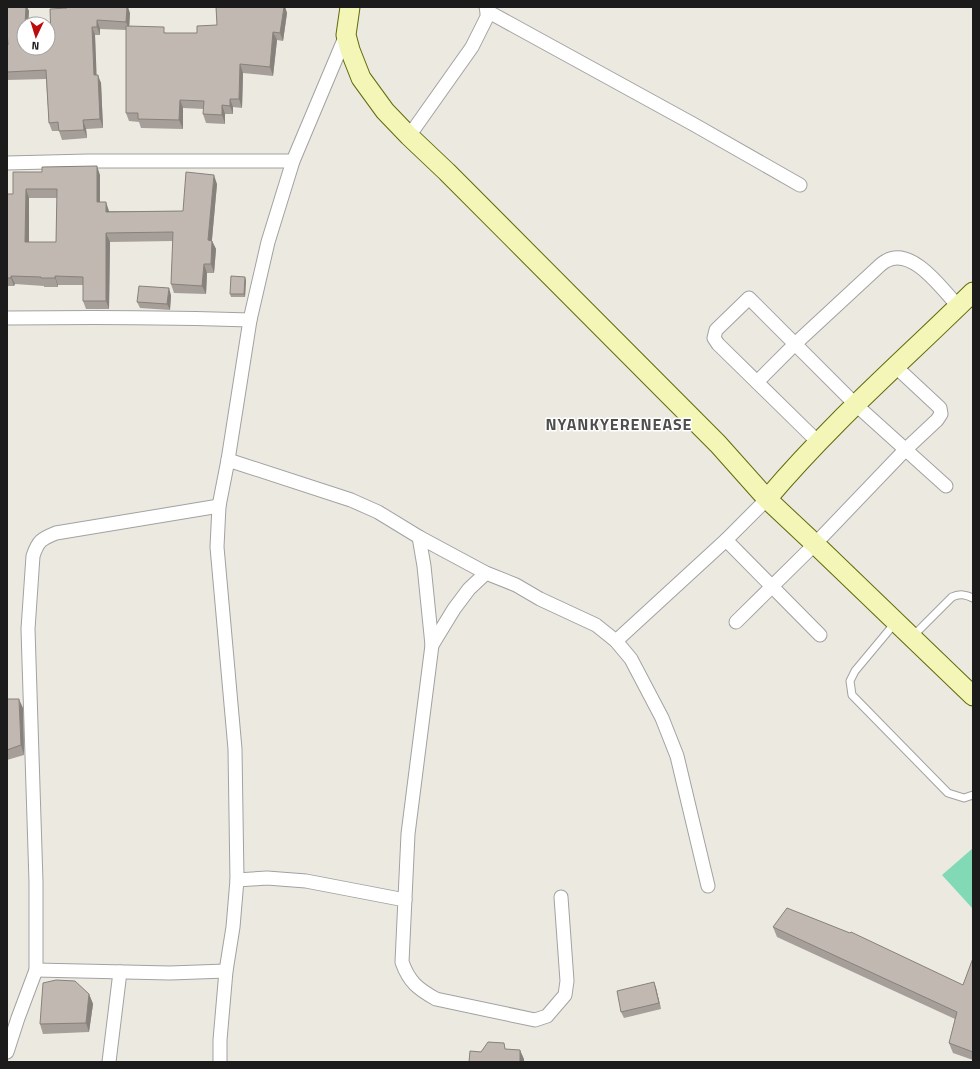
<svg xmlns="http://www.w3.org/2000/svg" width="980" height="1069" viewBox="0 0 980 1069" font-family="'Titillium Web',sans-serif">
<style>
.pitch{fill:#82d9b6}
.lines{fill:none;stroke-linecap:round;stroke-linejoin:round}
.lane-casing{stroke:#a2a2a2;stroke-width:9}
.street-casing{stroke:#a2a2a2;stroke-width:15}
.secondary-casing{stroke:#616b0a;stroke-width:21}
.lane{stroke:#fff;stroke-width:7}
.street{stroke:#fff;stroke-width:13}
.secondary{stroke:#f3f6b6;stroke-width:19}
.wall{fill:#a69e98;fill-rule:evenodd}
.shaded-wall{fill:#87817c}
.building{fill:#c1b8b1;stroke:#87817c;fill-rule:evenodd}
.labels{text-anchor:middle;stroke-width:3;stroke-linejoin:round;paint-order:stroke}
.district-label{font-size:16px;font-weight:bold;letter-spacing:1px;fill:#4e4e4e;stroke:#fff}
</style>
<rect width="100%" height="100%" fill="#ece9e1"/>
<!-- pitch -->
<polygon class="pitch" points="973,848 973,909 942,875"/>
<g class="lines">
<!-- lane casing -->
<g class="lane-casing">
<g id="lane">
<polyline points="895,623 855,671 850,681 852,695 948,793 964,798 973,795"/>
<path d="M912 637 952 597C960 593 966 595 973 598"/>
</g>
</g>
<!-- street casing -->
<g class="street-casing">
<g id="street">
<polyline points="487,11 693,124 800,185"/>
<polyline points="409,136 472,47 487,17 487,11 486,7"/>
<polyline points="7,163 88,161 293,161"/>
<path d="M7 318C88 317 169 317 250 320"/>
<path d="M757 382 795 344 876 269C879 266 882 263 886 261 912 246 942 289 958 306"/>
<polyline points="818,442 718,344 714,338 716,330 749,298 855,404 946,486"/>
<path d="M228 460 351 500 378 512 419 537 424 566 432 645 408 834 402 962C409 982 418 989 436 999L535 1020 547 1016 565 995 567 981 561 897"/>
<polyline points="419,537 486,573 516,585 540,599 596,625 616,641 631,659 662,718 677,756 708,886"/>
<polyline points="726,540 820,635"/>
<polyline points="736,622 815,544 905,450 937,420 941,414 940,408 896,367"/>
<polyline points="616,641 726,540 767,499"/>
<polyline points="432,645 454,609 469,589 486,573"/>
<polyline points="237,880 267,878 306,881 405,900"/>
<polyline points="36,970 170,973 226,971"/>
<path d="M7 1052 18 1018 36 970V882L28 629 33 556C38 541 41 539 56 533L219 506"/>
<polyline points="109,1062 120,972"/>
<polyline points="220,1062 220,1040 226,971 233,927 237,880 235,749 217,547 219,506 228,460 250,320 268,242 293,161 346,35"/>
</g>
</g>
<!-- secondary casing -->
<g class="secondary-casing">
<g id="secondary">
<polyline points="350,7 346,35 350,50 361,78 385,111 409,136 447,172 718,444 767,499 815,544 973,696"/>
<path d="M767 499C830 424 904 360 973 292"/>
</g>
</g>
<!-- lane -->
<use href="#lane" class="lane"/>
<!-- street -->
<use href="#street" class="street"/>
<!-- secondary -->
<use href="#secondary" class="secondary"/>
</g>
<!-- wall -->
<g class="wall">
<polygon points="7,7 27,7 29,11 28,24 24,24 24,48 51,38 50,9 130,13 129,26 167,33 197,33 217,25 216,7 285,7 287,13 283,41 277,40 273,76 243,73 242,108 233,107 233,114 225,114 225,124 206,123 203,114 204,109 183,108 183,129 141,128 139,122 129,121 126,113 126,30 100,29 100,35 95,35 96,75 101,83 103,128 86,129 87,138 62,140 59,131 52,131 49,123 46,79 7,80 7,45 8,45"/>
<path d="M13 172 100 175V202L109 211H183L217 184 212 240V241L216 249 214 273H207L206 294 174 293 171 284 173 241 110 242 109 309H86L83 301V285H58V287H44V286L15 284 14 286H7V194H13ZM29 198H57L56 242H29Z"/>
<polygon points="246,280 245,297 231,297 230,294"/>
<polygon points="171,295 170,310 140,308 137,302"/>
<polygon points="7,699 23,708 24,755 7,760"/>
<polygon points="773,927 963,985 973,958 973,1060 953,1053 949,1043 955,1019 777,937"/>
<polygon points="654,982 656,988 661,1009 624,1018 621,1012"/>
<polygon points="89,994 93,1004 89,1032 43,1034 40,1024"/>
</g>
<!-- shaded-wall -->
<g class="shaded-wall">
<polygon points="26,7 27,7 29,11 28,24 25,24"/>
<polygon points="127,7 128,7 130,13 129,30 126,22"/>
<polygon points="284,7 285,7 287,13 283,41 280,33"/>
<polygon points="97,20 100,29 100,35 97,27"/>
<polygon points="92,27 95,35 97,84 94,75"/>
<polygon points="273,32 277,40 273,76 270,67"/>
<polygon points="240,64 243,73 242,108 239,99"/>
<polygon points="98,75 101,83 103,128 100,119"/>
<polygon points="230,99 233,107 233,114 230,106"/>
<polygon points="180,100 183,108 183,129 179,120"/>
<polygon points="222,105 225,114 225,124 222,115"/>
<polygon points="83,120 86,129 87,138 84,130"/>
<polygon points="97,166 100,175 100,211 97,202"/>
<polygon points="214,175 217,184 211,249 208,240"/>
<polygon points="26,189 29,198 29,250 25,242"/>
<polygon points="106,202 109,211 109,220 106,212"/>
<polygon points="106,233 110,242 109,309 106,301"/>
<polygon points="212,241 216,249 214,273 211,264"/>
<polygon points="204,264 207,273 206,294 202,286"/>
<polygon points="11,276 15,284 14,286 11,278"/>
<polygon points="55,276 58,285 58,287 55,278"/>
<polygon points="245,277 246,280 245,297 244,294"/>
<polygon points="169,288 171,295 170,310 167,304"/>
<polygon points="19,699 23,708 24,755 21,745"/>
<polygon points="654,982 656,988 661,1009 659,1003"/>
<polygon points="89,994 93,1004 89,1032 86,1023"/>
<polygon points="520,1050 524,1059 524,1062 520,1062"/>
</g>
<!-- building -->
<g class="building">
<polygon points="7,7 26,7 25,24 24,24 24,48 48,48 48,38 51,38 50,9 67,8 67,7 127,7 126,22 97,20 97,27 92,27 94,75 98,75 100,119 83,120 84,130 59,131 58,122 49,123 46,70 7,72 7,45 8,45 7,30"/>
<polygon points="216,7 284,7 280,33 273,32 270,67 240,64 239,99 230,99 230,106 222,105 222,115 203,114 204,101 180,100 179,120 138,119 138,113 126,113 126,26 164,27 164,33 197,33 197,26 217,25"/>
<path d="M97 166V202H106V212L183 211 186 172 214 175 208 240 212 241 211 264H204L202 286 171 284 173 232 106 233V301H83V277L55 276V278H41V277L11 276V278H7V194H13V172H42V167ZM26 189H57L56 242H25Z"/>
<polygon points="231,276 245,277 244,294 230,294"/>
<polygon points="139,286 169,288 167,304 137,302"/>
<polygon points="7,699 19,699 21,745 7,750"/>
<polygon points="787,908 850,933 851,932 963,985 973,958 973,1052 949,1043 957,1012 773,927"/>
<polygon points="56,980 75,981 89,994 86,1023 40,1024 43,983"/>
<polygon points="654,982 659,1003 621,1012 617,991"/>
<polygon points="488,1042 504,1043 505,1049 520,1050 520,1062 469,1062 470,1051 481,1052"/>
</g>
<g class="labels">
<!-- district labels -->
<g class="district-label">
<text x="619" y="430">NYANKYERENEASE</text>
</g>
</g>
<!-- border -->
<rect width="980" height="1069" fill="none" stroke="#1b1b1b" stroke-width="16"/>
<!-- north arrow -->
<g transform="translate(36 36) rotate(184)"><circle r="19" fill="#ffffff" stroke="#a4a4a4"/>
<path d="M0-3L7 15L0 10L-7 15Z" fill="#bd0a0b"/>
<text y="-6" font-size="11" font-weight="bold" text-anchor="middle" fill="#1b1b1b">N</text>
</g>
</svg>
